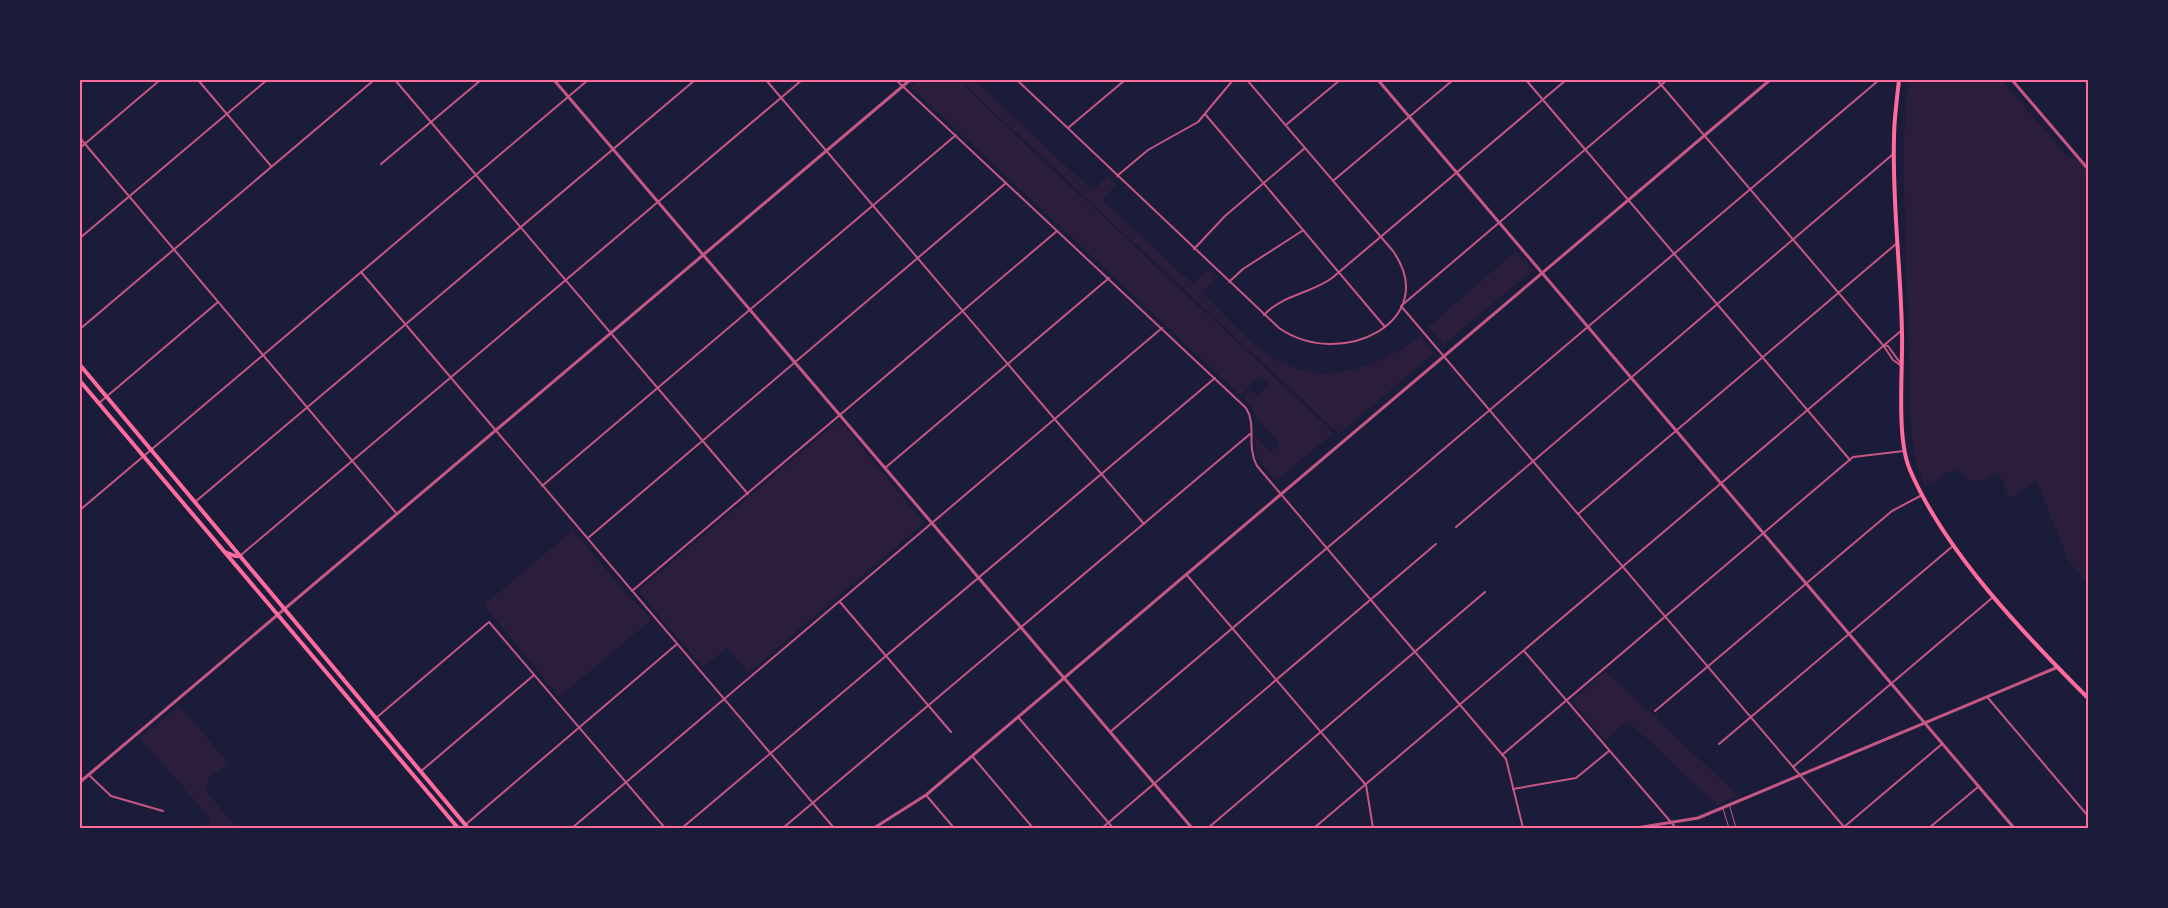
<svg xmlns="http://www.w3.org/2000/svg" width="2168" height="908" viewBox="0 0 2168 908" font-family="Rubik,sans-serif">
<style>
.green{fill:#2a1e3b}
.lines{fill:none;stroke-linecap:round;stroke-linejoin:round}
.service{stroke:#c65784;stroke-width:1}
.minor{stroke:#c65784;stroke-width:2}
.tertiary{stroke:#c65784;stroke-width:3}
.primary{stroke:#ff6b9d;stroke-width:4}
.neatline{fill:none;stroke:#ff6b9d;stroke-width:2}
</style>
<rect width="100%" height="100%" fill="#1b1b3a"/>
<!-- green -->
<g class="green">
<polygon points="919,80 960,80 976,98 1331,430 1331,435 1275,481 1257,457 1255,435 1270,452 1280,444 1256,417 1251,407 1243,398 1251,390 1258,396 1268,384 1259,376 1241,396 912,88"/>
<path d="M962 80H974L1093 191 1107 176 1116 185 1102 200 1193 284 1208 270 1218 276 1202 293C1223 313 1243 337 1266 353 1320 390 1372 370 1420 337L1434 353 1339 434 979 98Z"/>
<polygon points="1908,80 2002,80 2067,156 2088,163 2088,584 2068,560 2036,480 2010,499 1998,472 1984,480 1973,482 1956,470 1943,474 1942,478 1925,486 1917,467 1911,433 1903,152"/>
<polygon points="1516,251 1533,270 1443,345 1428,327"/>
<polygon points="838,421 841,422 924,523 748,673 727,647 703,668 640,593 640,589"/>
<polygon points="573,530 628,596 652,619 559,697 484,605"/>
<polygon points="1605,671 1649,712 1658,716 1658,721 1738,795 1717,805 1628,721 1605,740 1572,701"/>
<polygon points="177,707 184,711 228,763 209,778 205,790 237,828 201,828 211,819 140,738"/>
</g>
<g class="lines">
<!-- service -->
<g class="service">
<polyline points="1730,807 1736,828"/>
<polyline points="1723,809 1729,828"/>
</g>
<!-- minor -->
<g class="minor">
<polyline points="198,80 271,166"/>
<polyline points="395,80 748,494"/>
<polyline points="766,80 1144,524"/>
<path d="M896 80 1246 408C1257 425 1246 446 1257 466L1506 759 1523 828"/>
<path d="M1017 80 1279 328C1341 371 1442 321 1393 251L1247 80"/>
<polyline points="1526,80 1850,460"/>
<polyline points="1657,80 1883,345 1893,360 1900,365"/>
<polyline points="1667,80 1401,306 1845,828"/>
<polyline points="1205,114 1385,327"/>
<polyline points="1287,124 1340,80"/>
<polyline points="1068,128 1125,80"/>
<polyline points="80,138 397,514"/>
<polyline points="80,148 160,80"/>
<polyline points="381,164 481,80"/>
<polyline points="1117,176 1148,150 1198,122 1233,80"/>
<polyline points="1334,180 1453,80"/>
<polyline points="80,238 267,80"/>
<polyline points="1194,249 1225,216 1305,148"/>
<polyline points="361,272 834,828"/>
<polyline points="1229,282 1243,269 1302,231"/>
<path d="M1264 315C1282 295 1310 294 1332 278L1566 80"/>
<polyline points="80,329 374,80"/>
<polyline points="1883,345 1888,346 1901,364"/>
<polyline points="99,403 218,302"/>
<polyline points="885,468 1109,278"/>
<polyline points="542,486 956,135"/>
<polyline points="195,502 695,80"/>
<polyline points="80,510 588,80"/>
<polyline points="1578,514 1896,244"/>
<polyline points="1456,527 1892,155"/>
<polyline points="588,538 1006,183"/>
<polyline points="241,555 802,80"/>
<polyline points="1186,574 1366,785 1373,828"/>
<polyline points="632,591 1057,231"/>
<polyline points="840,602 951,732"/>
<polyline points="1524,651 1676,828"/>
<polyline points="1988,698 2088,816"/>
<polyline points="1655,711 1892,511 1922,495"/>
<polyline points="1018,717 1113,828"/>
<polyline points="376,718 489,622 665,828"/>
<polyline points="1110,732 1879,80"/>
<polyline points="1719,744 1954,545"/>
<polyline points="1502,755 1853,457 1904,451"/>
<polyline points="972,756 1033,828"/>
<polyline points="1793,767 1992,598"/>
<polyline points="420,772 534,675"/>
<polyline points="89,775 111,796 163,811"/>
<polyline points="1513,789 1576,778 1609,751"/>
<polyline points="926,795 954,828"/>
<polyline points="465,825 677,644"/>
<polyline points="1844,827 1942,744"/>
<polyline points="572,828 1162,328"/>
<polyline points="682,828 1215,378"/>
<polyline points="783,828 1250,434"/>
<polyline points="1102,828 1436,544"/>
<polyline points="1208,828 1485,592"/>
<polyline points="1314,828 1902,330"/>
<polyline points="1929,828 1978,787"/>
</g>
<!-- tertiary -->
<g class="tertiary">
<polyline points="554,80 1192,828"/>
<polyline points="1378,80 2014,828"/>
<polyline points="2012,80 2088,169"/>
<polyline points="80,782 910,80"/>
<polyline points="874,828 926,795 1770,80"/>
<polyline points="1636,828 1698,818 2058,667"/>
</g>
<!-- primary -->
<g class="primary">
<path d="M1899 80C1897 99 1894 119 1894 138 1892 203 1901 269 1902 334 1903 371 1896 438 1910 470 1945 552 2025 635 2088 698"/>
<polyline points="80,365 468,828"/>
<polyline points="80,381 458,828"/>
<polyline points="225,552 235,556 240,556"/>
</g>
</g>
<!-- border -->
<rect width="2168" height="908" fill="none" stroke="#1b1b3a" stroke-width="162"/>
<rect x="81" y="81" width="2006" height="746" class="neatline"/>
</svg>
